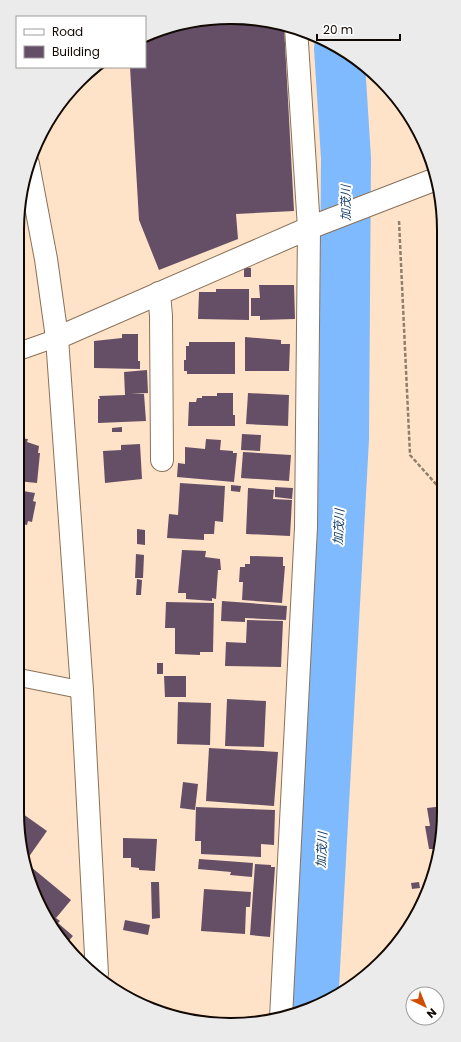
<svg xmlns="http://www.w3.org/2000/svg" width="461" height="1042" viewBox="0 0 461 1042" font-family="Poppins,'Noto Sans JP',sans-serif">
<style>
.lines{fill:none;stroke-linecap:round;stroke-linejoin:round}
.river{stroke:#7fbafe;stroke-width:50}
.building{fill:#654f66}
.lane-casing{stroke:#897159;stroke-width:19}
.street-casing{stroke:#897159;stroke-width:24}
.secondary-casing{stroke:#897159;stroke-width:24}
.path{stroke:#907e6c;stroke-width:2.5;stroke-dasharray:4 2;stroke-linecap:butt}
.lane{stroke:#fff;stroke-width:17}
.street{stroke:#fff;stroke-width:22}
.secondary{stroke:#fff;stroke-width:22}
.labels{text-anchor:middle;stroke-width:4;stroke-linejoin:round;paint-order:stroke}
.water-label{font-size:12px;font-style:italic;fill:#17406b;stroke:#fff}
.rim{fill:none;stroke:#120903;stroke-width:2}
</style>
<rect width="100%" height="100%" fill="#fee3c8"/>
<g class="lines">
<!-- river -->
<polyline class="river" points="313,1005 344,439 346,158 339,48"/>
</g>
<!-- building -->
<g class="building">
<polygon points="217,17 284,26 294,211 236,214 238,239 159,270 139,220 130,67 145,67 145,37"/>
<polygon points="244,267 251,268 251,277 244,277"/>
<polygon points="259,285 294,285 295,319 260,320 260,316 251,316 251,298 260,298"/>
<polygon points="216,289 249,289 249,320 198,319 199,292 216,292"/>
<polygon points="122,334 138,334 138,361 140,361 140,369 94,368 94,341 122,338"/>
<polygon points="245,337 281,340 281,344 290,344 289,371 245,371"/>
<polygon points="189,342 235,342 235,374 187,374 187,371 184,371 184,360 186,360 186,346 189,346"/>
<polygon points="147,370 148,393 131,394 144,394 146,421 98,423 98,399 100,399 99,396 125,395 124,372"/>
<polygon points="217,393 233,393 233,415 235,415 235,426 188,426 189,402 196,402 197,398 202,398 202,396 217,396"/>
<polygon points="248,393 289,395 288,426 246,424"/>
<polygon points="122,427 122,432 112,432 112,428"/>
<polygon points="242,434 261,435 260,451 241,450"/>
<polygon points="17,438 28,439 27,442 39,446 38,453 40,453 37,483 17,481"/>
<polygon points="206,439 221,440 220,450 233,451 233,453 237,453 234,482 177,477 178,463 185,464 185,447 205,449"/>
<polygon points="140,444 142,479 105,483 103,451 121,450 121,445"/>
<polygon points="243,452 291,455 289,481 241,478"/>
<polygon points="180,483 225,486 223,522 215,521 214,534 204,534 204,540 167,538 169,514 178,515"/>
<polygon points="231,485 241,486 240,492 231,491"/>
<polygon points="275,487 293,488 292,499 275,497"/>
<polygon points="248,488 274,490 273,499 292,500 290,536 246,534"/>
<polygon points="17,490 35,493 33,501 36,502 32,522 28,521 27,525 17,523"/>
<polygon points="137,529 145,530 145,545 137,544"/>
<polygon points="182,550 206,551 205,557 220,559 221,570 218,570 216,599 212,598 212,601 186,599 186,593 178,593"/>
<polygon points="136,554 144,555 143,578 135,578"/>
<polygon points="250,556 283,557 283,566 285,566 282,603 242,600 243,582 239,582 240,567 245,567 245,564 250,564"/>
<polygon points="137,579 142,580 141,595 136,595"/>
<polygon points="222,601 287,606 286,620 245,618 245,622 221,621"/>
<polygon points="166,602 214,603 213,652 200,652 200,655 175,654 175,628 165,628"/>
<polygon points="247,620 283,621 281,667 225,666 226,642 246,643"/>
<rect x="157" y="663" width="6" height="11"/>
<polygon points="164,676 186,676 186,697 165,697"/>
<polygon points="227,699 266,701 264,747 225,746"/>
<polygon points="178,702 211,703 210,745 177,744"/>
<polygon points="209,748 278,752 274,806 206,801"/>
<polygon points="183,782 198,784 195,810 180,808"/>
<polygon points="17,795 25,801 17,813"/>
<polygon points="444,806 438,851 433,851 433,849 429,849 425,826 430,826 427,808"/>
<polygon points="196,807 275,810 274,845 261,844 261,857 201,854 201,841 195,841"/>
<polygon points="23,814 47,831 28,858 24,855 18,820"/>
<polygon points="123,838 157,839 155,871 139,870 139,868 131,867 131,858 123,858"/>
<polygon points="199,859 253,863 252,877 230,875 231,872 198,869"/>
<polygon points="25,862 71,900 56,918 60,921 58,923 73,936 65,945 28,880"/>
<polygon points="255,864 271,865 271,867 275,867 270,937 250,935"/>
<polygon points="151,882 159,882 160,918 152,919"/>
<polygon points="419,882 420,888 412,889 411,883"/>
<polygon points="204,889 251,892 250,907 246,907 245,934 201,931"/>
<polygon points="125,920 150,925 148,935 123,930"/>
</g>
<g class="lines">
<!-- lane casing -->
<g class="lane-casing">
<g id="lane">
<polyline points="17,352 57,338"/>
<polyline points="17,677 82,690"/>
</g>
</g>
<!-- street casing -->
<g class="street-casing">
<g id="street">
<polyline points="159,293 161,316 162,460"/>
<polyline points="57,338 309,228 436,179"/>
<polyline points="281,1018 306,527 309,228 296,28"/>
</g>
</g>
<!-- secondary casing -->
<g class="secondary-casing">
<polyline id="secondary" points="28,164 46,259 57,338 82,690 97,974"/>
</g>
<!-- path -->
<polyline class="path" points="399,221 410,455 443,492"/>
<!-- lane -->
<use href="#lane" class="lane"/>
<!-- street -->
<use href="#street" class="street"/>
<!-- secondary -->
<use href="#secondary" class="secondary"/>
</g>
<g class="labels">
<!-- water labels -->
<g class="water-label">
<text transform="translate(346 203) rotate(-90)" y="4">加茂川</text>
<text transform="translate(339 527) rotate(-87)" y="4">加茂川</text>
<text transform="translate(322 850) rotate(-87)" y="4">加茂川</text>
</g>
</g>
<!-- crop -->
<path d="M0 0H461V1042H0ZM230 24H231A206 206 0 0 1 437 230V812A206 206 0 0 1 231 1018H230A206 206 0 0 1 24 812V230A206 206 0 0 1 230 24Z" fill="#ecebeb" fill-rule="evenodd"/>
<path class="rim" d="M230 24H231A206 206 0 0 1 437 230V812A206 206 0 0 1 231 1018H230A206 206 0 0 1 24 812V230A206 206 0 0 1 230 24Z"/>
<!-- legend -->
<rect x="16" y="16" width="130" height="52" fill="#ffffff" stroke="#a09d9a"/>
<rect x="24" y="29" width="20" height="6" fill="#ffffff" stroke="#a09d9a"/>
<text x="52" y="36" font-size="12" fill="#120903">Road</text>
<rect x="24" y="46" width="20" height="12" fill="#654f66" stroke="#a09d9a"/>
<text x="52" y="56" font-size="12" fill="#120903">Building</text>
<!-- north arrow -->
<g transform="translate(425 1006) rotate(137)"><circle r="19" fill="#ffffff" stroke="#a09d9a"/>
<path d="M0-3L7 15L0 10L-7 15Z" fill="#d14d01"/>
<text y="-6" font-size="11" font-weight="bold" text-anchor="middle" fill="#120903">N</text>
</g>
<!-- scale -->
<path d="M317 34v6h83v-6" fill="none" stroke="#120903" stroke-width="2"/>
<text x="323" y="34" font-size="12" fill="#120903" stroke="#ffffff" stroke-width="3" paint-order="stroke">20 m</text>
</svg>
